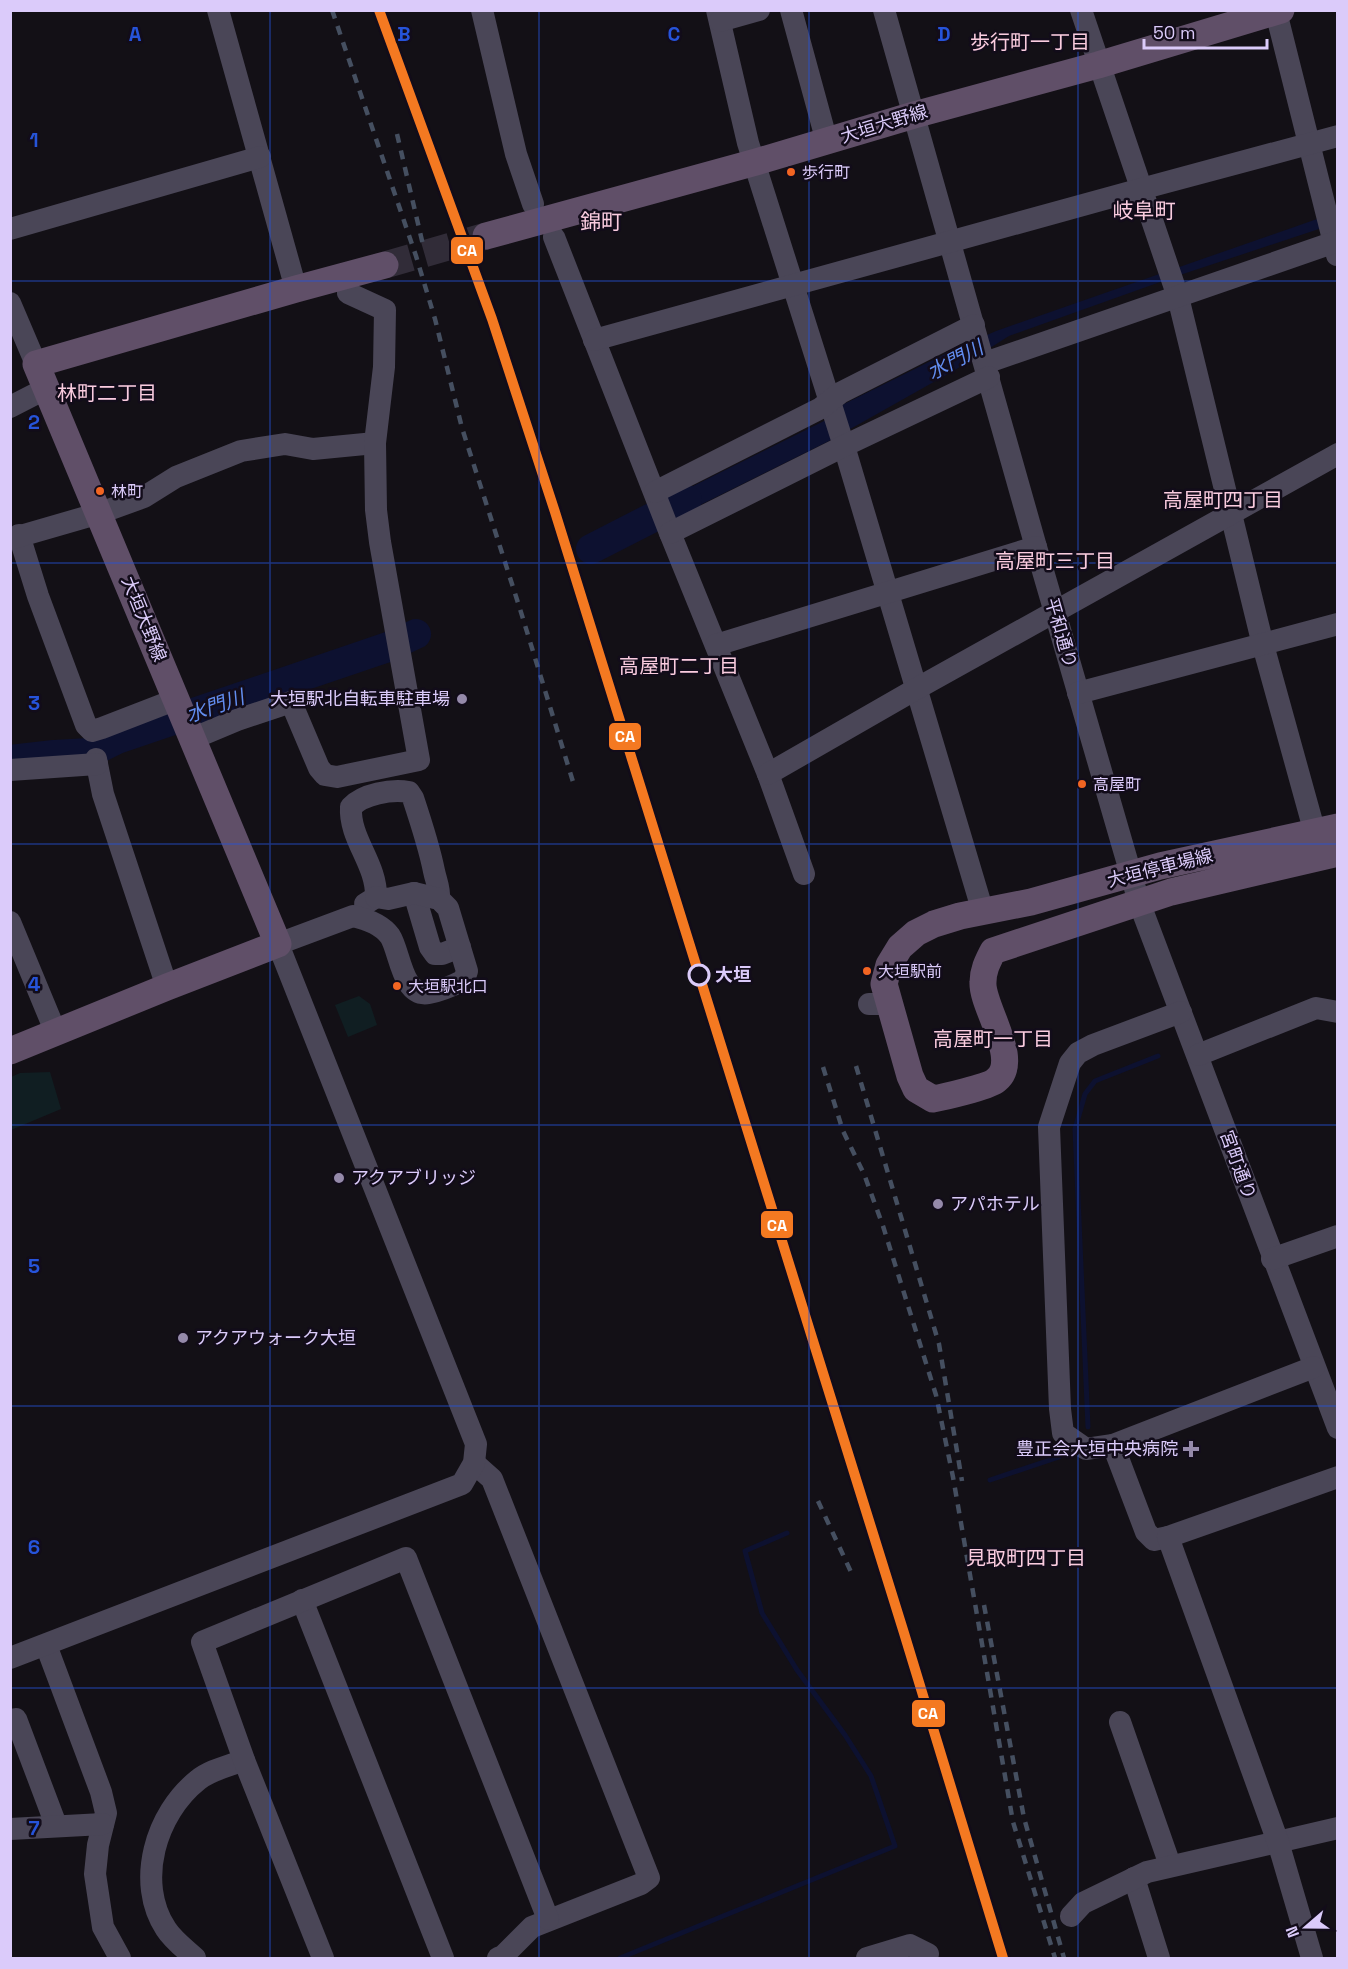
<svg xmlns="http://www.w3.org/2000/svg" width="1348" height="1969" viewBox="0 0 1348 1969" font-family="'Space Grotesk','Noto Sans JP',sans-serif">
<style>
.green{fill:#101e22}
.water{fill:#0d1130}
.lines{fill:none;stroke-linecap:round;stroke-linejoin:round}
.stream{stroke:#0d1130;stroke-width:5}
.river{stroke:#0d1130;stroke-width:30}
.major-tunnel{stroke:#312c38;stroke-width:27;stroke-dasharray:27 14;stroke-linecap:butt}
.minor{stroke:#4a4657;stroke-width:22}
.major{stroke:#604f68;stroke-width:27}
.rail{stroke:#454f60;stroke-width:4.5;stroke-dasharray:9 8;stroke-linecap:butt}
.rail-1-casing{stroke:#120c1a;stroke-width:15}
.rail-1{stroke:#f47921;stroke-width:10}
.grid{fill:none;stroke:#2654da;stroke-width:1.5;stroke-opacity:0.55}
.bus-dot{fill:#f26522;stroke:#120c1a;stroke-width:2}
.poi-dot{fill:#958aaa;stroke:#120c1a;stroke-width:2}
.stop-dot{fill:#120c1a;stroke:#dbcbfa;stroke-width:3}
.labels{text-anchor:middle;stroke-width:5;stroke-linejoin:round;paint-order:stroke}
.bus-label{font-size:16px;fill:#dbcbfa;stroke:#120c1a;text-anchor:start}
.street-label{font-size:18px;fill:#dbcbfa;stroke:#120c1a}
.poi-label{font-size:18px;fill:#dbcbfa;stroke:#120c1a;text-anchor:start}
.stop-label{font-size:18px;font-weight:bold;fill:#dbcbfa;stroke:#120c1a;text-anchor:start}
.neighbourhood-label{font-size:20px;fill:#faccdf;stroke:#120c1a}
.water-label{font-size:20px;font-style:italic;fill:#628df0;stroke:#120c1a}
.quarter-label{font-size:21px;fill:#faccdf;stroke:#120c1a}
.grid-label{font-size:20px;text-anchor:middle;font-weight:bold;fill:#2654da;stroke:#120c1a;stroke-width:5;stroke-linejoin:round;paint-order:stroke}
.line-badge{stroke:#120c1a;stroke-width:2}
.badge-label{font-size:16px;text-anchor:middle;font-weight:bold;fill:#fff}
</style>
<rect width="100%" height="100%" fill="#131016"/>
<!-- green -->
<g class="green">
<polygon points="359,996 370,1004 377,1025 348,1037 335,1005"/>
<polygon points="50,1072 61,1109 11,1130 11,1077 20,1073"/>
</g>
<!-- water -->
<polygon class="water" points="1337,212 1337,223 1177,276 1009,336 955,370 829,441 676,517 669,498 824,421 844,404 949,352 996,331"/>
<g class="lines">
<!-- stream -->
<g class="stream">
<polyline points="1088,1427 1075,1129 1085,1094 1095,1081 1158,1056"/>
<polyline points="990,1480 1059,1457"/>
<polyline points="620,1958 895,1846 871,1776 845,1735 797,1670 762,1613 745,1551 787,1533"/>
</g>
<!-- river -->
<g class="river">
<polyline points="591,549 687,500"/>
<polyline points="10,760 54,755 89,753 117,739 388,647 416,634"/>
</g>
<!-- major-tunnel -->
<polyline class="major-tunnel" points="385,265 486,236"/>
<!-- minor -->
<g class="minor">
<polyline points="218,10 296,289"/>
<polyline points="482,10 516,154 533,204"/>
<polyline points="717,10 748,143 844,446 983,912"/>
<polyline points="791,10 827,142"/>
<polyline points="884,10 1036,547 1139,902 1338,1428"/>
<polyline points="1081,10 1178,297 1263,645 1315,833"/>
<polyline points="1276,12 1337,255"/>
<polyline points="720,21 759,10"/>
<polyline points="10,229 260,157"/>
<polyline points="554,237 670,533 768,774 804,874"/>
<polyline points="10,303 36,364"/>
<polyline points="594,340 1141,189 1338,136"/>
<polyline points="985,363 1338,241"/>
<polyline points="10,407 47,388"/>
<polyline points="655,492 821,408 840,393 974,325"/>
<polyline points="670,533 844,446 989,377"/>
<polyline points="19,535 38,596 86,725 92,731 102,728 177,699"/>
<polyline points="10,539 100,513 144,497 176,477 241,451 285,444 313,449 375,443"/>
<polyline points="716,645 1036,547"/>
<polyline points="1078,693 1338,624"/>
<polyline points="194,738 237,720 291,702 319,768 325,775 337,777 419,760 380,542 376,510 375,443 384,367 385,310 348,293"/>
<polyline points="96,759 103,794 167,987"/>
<polyline points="10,770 97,764"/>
<polyline points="768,774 916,689 1338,454"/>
<polyline points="414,893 430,947 435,954 442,954 460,947"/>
<path d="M365 904 376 897C377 864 349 839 351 807 363 794 391 789 409 792L413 798C421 822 429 846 434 871 436 881 440 888 439 899"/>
<polyline points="10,922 56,1033"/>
<polyline points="869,1004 888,1004"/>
<polyline points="1181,1012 1093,1045 1078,1053 1070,1063 1049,1127 1060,1409 1063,1433 1086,1449 1113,1445 1314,1367"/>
<polyline points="1198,1055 1316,1008 1338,1012"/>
<polyline points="1272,1259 1338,1236"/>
<polyline points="1113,1445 1146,1532 1154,1540 1168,1537"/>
<polyline points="474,1463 492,1479 649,1878 641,1884 532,1927 503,1956 498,1958"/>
<polyline points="302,1600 443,1958"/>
<polyline points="46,1645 101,1792 106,1813 98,1845 95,1874 103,1927 120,1958"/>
<path d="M10 1658 462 1484 474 1463 476 1444 278 944 353 916C366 919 382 925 390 936 400 951 402 998 429 993 441 991 454 985 464 980L467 971 448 908 439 899 414 893 388 899 376 897"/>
<polyline points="10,1721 16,1719 56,1825"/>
<polyline points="1120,1722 1170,1865"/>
<polyline points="10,1829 103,1824"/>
<polyline points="1134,1878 1159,1958"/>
<polyline points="1071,1916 1083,1903 1147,1872 1338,1828"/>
<path d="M195 1958C185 1949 173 1940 166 1929 135 1882 156 1813 198 1780 210 1770 229 1766 244 1760"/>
<polyline points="323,1958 244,1760 202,1642 406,1558 548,1919"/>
<polyline points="867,1958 910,1945 928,1954"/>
<polyline points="1312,1958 1278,1842 1168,1537 1338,1477"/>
</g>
<!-- major -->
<g class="major">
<polyline points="486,236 756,162 914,115 1098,65 1281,10"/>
<path d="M1338 827 1160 866 1031 902 960 916 934 924 916 933 900 947 889 965 884 984 910 1076 916 1089 933 1099C944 1097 987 1087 995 1081 1023 1062 981 1006 983 982 983 970 988 961 993 951L1171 892 1338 853"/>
<polyline points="10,1051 167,987 278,944 36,364 296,289 385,265"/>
</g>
<!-- rail -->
<g class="rail">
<polyline points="332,10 416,256 435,319 462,428 520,609 574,785"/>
<polyline points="397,134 423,245"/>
<polyline points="856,1066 939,1344 962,1481"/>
<polyline points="823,1067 843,1131 864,1174 883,1226 936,1395 953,1477 1013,1822 1055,1958"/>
<polyline points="818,1501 851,1572"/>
<polyline points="984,1605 1024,1818 1064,1958"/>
</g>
<!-- rail-1 casing -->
<g class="rail-1-casing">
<polyline id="rail-1" points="379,10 492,319 555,512 904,1633 1003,1958"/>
</g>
<!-- rail-1 -->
<use href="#rail-1" class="rail-1"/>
</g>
<!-- grid -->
<path class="grid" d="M270 10V1958M539 10V1958M809 10V1958M1078 10V1958M10 281H1338M10 563H1338M10 844H1338M10 1125H1338M10 1406H1338M10 1688H1338"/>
<!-- markers -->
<g class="bus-dot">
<circle cx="791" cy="172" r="5"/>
<circle cx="100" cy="491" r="5"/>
<circle cx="1082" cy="784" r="5"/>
<circle cx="867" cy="971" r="5"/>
<circle cx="397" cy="986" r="5"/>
</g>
<g class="poi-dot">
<circle cx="462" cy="699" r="6"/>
<circle cx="339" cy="1178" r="6"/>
<circle cx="938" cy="1204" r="6"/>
<circle cx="183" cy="1338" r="6"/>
<path d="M1188 1440h6v6h6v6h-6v6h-6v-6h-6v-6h6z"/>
</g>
<circle class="stop-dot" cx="699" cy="975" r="10"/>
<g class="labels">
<!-- bus labels -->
<g class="bus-label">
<text x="802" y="178">歩行町</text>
<text x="111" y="497">林町</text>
<text x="1093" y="790">高屋町</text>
<text x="878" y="977">大垣駅前</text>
<text x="408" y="992">大垣駅北口</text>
</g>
<!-- street labels -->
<g class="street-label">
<text transform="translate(884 124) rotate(-17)" y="6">大垣大野線</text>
<text transform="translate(144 619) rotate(68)" y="6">大垣大野線</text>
<text transform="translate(1061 633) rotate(74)" y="6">平和通り</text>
<text transform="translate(1160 868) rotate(-14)" y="6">大垣停車場線</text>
<text transform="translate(1238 1165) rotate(70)" y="6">宮町通り</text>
</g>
<!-- poi labels -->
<g class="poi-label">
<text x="450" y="705" text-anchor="end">大垣駅北自転車駐車場</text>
<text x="351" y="1184">アクアブリッジ</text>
<text x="950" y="1210">アパホテル</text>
<text x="195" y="1344">アクアウォーク大垣</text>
<text x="1178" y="1455" text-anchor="end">豊正会大垣中央病院</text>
</g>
<!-- stop labels -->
<g class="stop-label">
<text x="715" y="981">大垣</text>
</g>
<!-- neighbourhood labels -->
<g class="neighbourhood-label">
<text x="1030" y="49">歩行町一丁目</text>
<text x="107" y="400">林町二丁目</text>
<text x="1223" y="507">高屋町四丁目</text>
<text x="1055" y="568">高屋町三丁目</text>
<text x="679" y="673">高屋町二丁目</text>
<text x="993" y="1046">高屋町一丁目</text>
<text x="1026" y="1565">見取町四丁目</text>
</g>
<!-- water labels -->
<g class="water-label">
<text transform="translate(955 360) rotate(-28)" y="7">水門川</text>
<text transform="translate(215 706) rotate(-19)" y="7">水門川</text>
</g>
<!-- quarter labels -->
<g class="quarter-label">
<text x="1144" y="218">岐阜町</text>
<text x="601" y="229">錦町</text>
</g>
</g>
<g class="grid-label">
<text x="135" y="41">A</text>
<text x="404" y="41">B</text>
<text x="674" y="41">C</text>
<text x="944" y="41">D</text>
<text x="34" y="147">1</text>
<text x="34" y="429">2</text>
<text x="34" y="710">3</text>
<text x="34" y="991">4</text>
<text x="34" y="1273">5</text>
<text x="34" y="1554">6</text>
<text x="34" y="1835">7</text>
</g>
<g class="line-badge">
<rect x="450" y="236" width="34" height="29" rx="6" fill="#f47921"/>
<rect x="608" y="722" width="34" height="29" rx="6" fill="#f47921"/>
<rect x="760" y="1210" width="34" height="29" rx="6" fill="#f47921"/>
<rect x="911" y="1699" width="35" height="29" rx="6" fill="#f47921"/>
</g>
<g class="badge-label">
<text x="467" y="256">CA</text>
<text x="625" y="742">CA</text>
<text x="777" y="1231">CA</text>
<text x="928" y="1719">CA</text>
</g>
<!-- border -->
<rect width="1348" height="1969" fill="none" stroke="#dbcbfa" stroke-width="24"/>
<!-- north arrow -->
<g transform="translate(1306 1927) rotate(250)" stroke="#120c1a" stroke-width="4.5" paint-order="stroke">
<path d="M0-4.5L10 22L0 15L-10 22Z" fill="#dbcbfa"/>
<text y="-9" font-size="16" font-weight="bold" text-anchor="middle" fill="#dbcbfa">N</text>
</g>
<!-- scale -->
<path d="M1144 39v9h123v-9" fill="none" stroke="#dbcbfa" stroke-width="3"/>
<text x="1153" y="39" font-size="18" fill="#dbcbfa" stroke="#120c1a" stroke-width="4.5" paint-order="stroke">50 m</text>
</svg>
